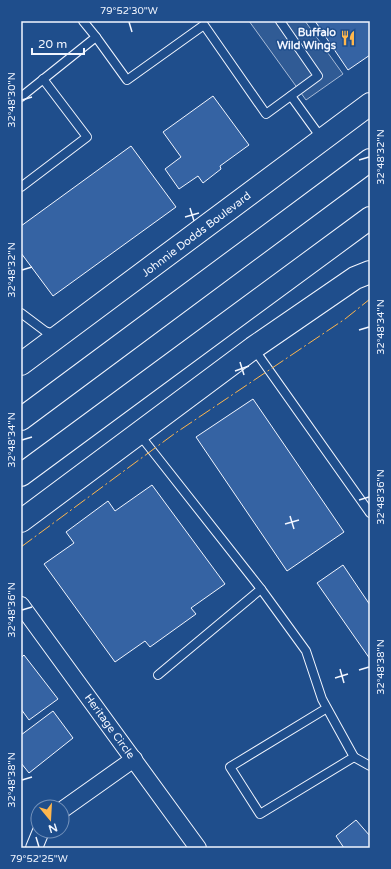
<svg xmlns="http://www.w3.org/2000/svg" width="391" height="869" viewBox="0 0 391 869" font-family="'Varela Round',sans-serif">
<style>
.parking{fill:#305b95;stroke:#a8bbd7}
.building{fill:#3563a3;stroke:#f2f6ff}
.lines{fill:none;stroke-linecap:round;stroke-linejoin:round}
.lane-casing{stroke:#f2f6ff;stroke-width:10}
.street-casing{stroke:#f2f6ff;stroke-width:18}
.secondary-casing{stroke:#f2f6ff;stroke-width:24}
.highway-casing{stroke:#f2f6ff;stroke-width:24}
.lane{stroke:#1f4e8c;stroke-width:8}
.street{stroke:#1f4e8c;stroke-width:16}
.secondary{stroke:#1f4e8c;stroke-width:22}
.highway{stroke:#1f4e8c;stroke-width:22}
.power{stroke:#ffb74d;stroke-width:1;stroke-dasharray:14 3 2 3;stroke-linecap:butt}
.ticks{fill:none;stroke:#f2f6ff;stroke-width:1.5}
.labels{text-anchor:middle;stroke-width:3;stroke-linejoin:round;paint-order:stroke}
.poi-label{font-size:11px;font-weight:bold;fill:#f2f6ff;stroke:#1f4e8c;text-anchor:end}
.street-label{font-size:11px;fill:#f2f6ff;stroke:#1f4e8c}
.neatline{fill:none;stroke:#f2f6ff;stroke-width:1.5}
.ticks-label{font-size:10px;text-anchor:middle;fill:#f2f6ff}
</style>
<rect width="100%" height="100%" fill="#1f4e8c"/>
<!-- parking -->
<polygon class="parking" points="249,21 305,21 343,74 306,100"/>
<!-- building -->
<g class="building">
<polygon points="315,21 370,21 370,55 348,70"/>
<polygon points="213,96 249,145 220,166 221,169 203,183 198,176 179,189 165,169 181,157 163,132"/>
<polygon points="131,146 176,207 53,296 21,253 21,226"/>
<polygon points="253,399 344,532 287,571 196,437"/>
<polygon points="152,485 225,584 191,608 196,614 150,647 145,641 115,662 44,564 74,543 66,532 108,501 115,511"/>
<polygon points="343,565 370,605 370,659 317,583"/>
<polygon points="24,655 58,699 29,720 21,709 21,658"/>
<polygon points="53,711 73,738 29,773 21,763 21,735"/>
<polygon points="356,820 370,836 370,848 344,848 336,836"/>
</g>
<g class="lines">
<!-- lane casing -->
<g class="lane-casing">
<g id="lane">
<polyline points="83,21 96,37"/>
<polyline points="291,96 322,139"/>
<polyline points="21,97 96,37 127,80 204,25 266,114 318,76 280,21"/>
<polyline points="21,187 87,137 43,79"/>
<polyline points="21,313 45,331 56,335"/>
<polyline points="254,349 370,513"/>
<polyline points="139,434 261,589 158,675"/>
<polyline points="261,589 306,651 322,699 354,757 260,814 230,767 327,708"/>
<polyline points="354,757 370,766"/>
</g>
</g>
<!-- street casing -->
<g class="street-casing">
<g id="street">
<polyline points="21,605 198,848"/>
<polyline points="62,810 134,759"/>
<polyline points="34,848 41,831"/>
</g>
</g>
<!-- secondary casing -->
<g class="secondary-casing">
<g id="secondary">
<polyline points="21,364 370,104"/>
<polyline points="21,521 253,348 355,278 370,272"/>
</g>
</g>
<!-- highway casing -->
<g class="highway-casing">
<g id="highway">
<polyline points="21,419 370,160"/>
<polyline points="21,475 370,218"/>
</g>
</g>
<!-- lane -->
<use href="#lane" class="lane"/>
<!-- street -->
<use href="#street" class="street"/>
<!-- secondary -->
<use href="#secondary" class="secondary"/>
<!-- highway -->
<use href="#highway" class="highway"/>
<!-- power -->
<polyline class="power" points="21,547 174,434 345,319 370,299"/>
</g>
<!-- ticks -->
<path class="ticks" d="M129 22 132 32M22 100 32 97M359 160 369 157M190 208 194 221M185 217 199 213M22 270 32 267M359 330 369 327M240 362 244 375M235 371 249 366M22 440 32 437M359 500 369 497M290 516 294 529M285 524 299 520M22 610 32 607M340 669 344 683M359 670 369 667M335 678 348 674M22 780 32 777M36 837 39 847"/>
<!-- icons -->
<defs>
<g id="restaurant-bare" transform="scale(1.2)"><path d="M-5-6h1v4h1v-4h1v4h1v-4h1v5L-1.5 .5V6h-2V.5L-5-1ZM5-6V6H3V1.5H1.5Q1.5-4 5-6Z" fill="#ffb74d" stroke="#1f4e8c" stroke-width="2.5" paint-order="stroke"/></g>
</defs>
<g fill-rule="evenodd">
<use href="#restaurant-bare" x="348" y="38"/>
</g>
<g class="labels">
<!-- poi labels -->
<g class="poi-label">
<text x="336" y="36">Buffalo<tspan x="336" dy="13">Wild Wings</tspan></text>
</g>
<!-- street labels -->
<g class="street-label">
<text transform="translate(196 234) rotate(-37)" y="4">Johnnie Dodds Boulevard</text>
<text transform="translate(110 726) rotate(54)" y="4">Heritage Circle</text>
</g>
</g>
<!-- border -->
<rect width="391" height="869" fill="none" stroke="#1f4e8c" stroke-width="44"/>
<!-- north arrow -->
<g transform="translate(50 819) rotate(162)"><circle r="19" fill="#1f4e8c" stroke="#7391ba"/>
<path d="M0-3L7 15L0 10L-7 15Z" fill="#ffb74d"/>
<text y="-6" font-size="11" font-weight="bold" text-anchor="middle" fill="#f2f6ff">N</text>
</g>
<!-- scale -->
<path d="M32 48v6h52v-6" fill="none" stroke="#f2f6ff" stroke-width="2"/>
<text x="38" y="48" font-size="12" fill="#f2f6ff" stroke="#1f4e8c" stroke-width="3" paint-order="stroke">20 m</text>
<rect x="22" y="22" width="347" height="825" class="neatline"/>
<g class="ticks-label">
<text x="129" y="14">79°52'30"W</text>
<text transform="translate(11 100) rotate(-90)" y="4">32°48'30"N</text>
<text transform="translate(380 157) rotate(-90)" y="4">32°48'32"N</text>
<text transform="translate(11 270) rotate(-90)" y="4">32°48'32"N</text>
<text transform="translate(380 327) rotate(-90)" y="4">32°48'34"N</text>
<text transform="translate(11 440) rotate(-90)" y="4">32°48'34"N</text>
<text transform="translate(380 497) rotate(-90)" y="4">32°48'36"N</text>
<text transform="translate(11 610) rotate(-90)" y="4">32°48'36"N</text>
<text transform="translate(380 667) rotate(-90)" y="4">32°48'38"N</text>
<text transform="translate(11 780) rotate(-90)" y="4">32°48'38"N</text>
<text x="39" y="862">79°52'25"W</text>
</g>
</svg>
